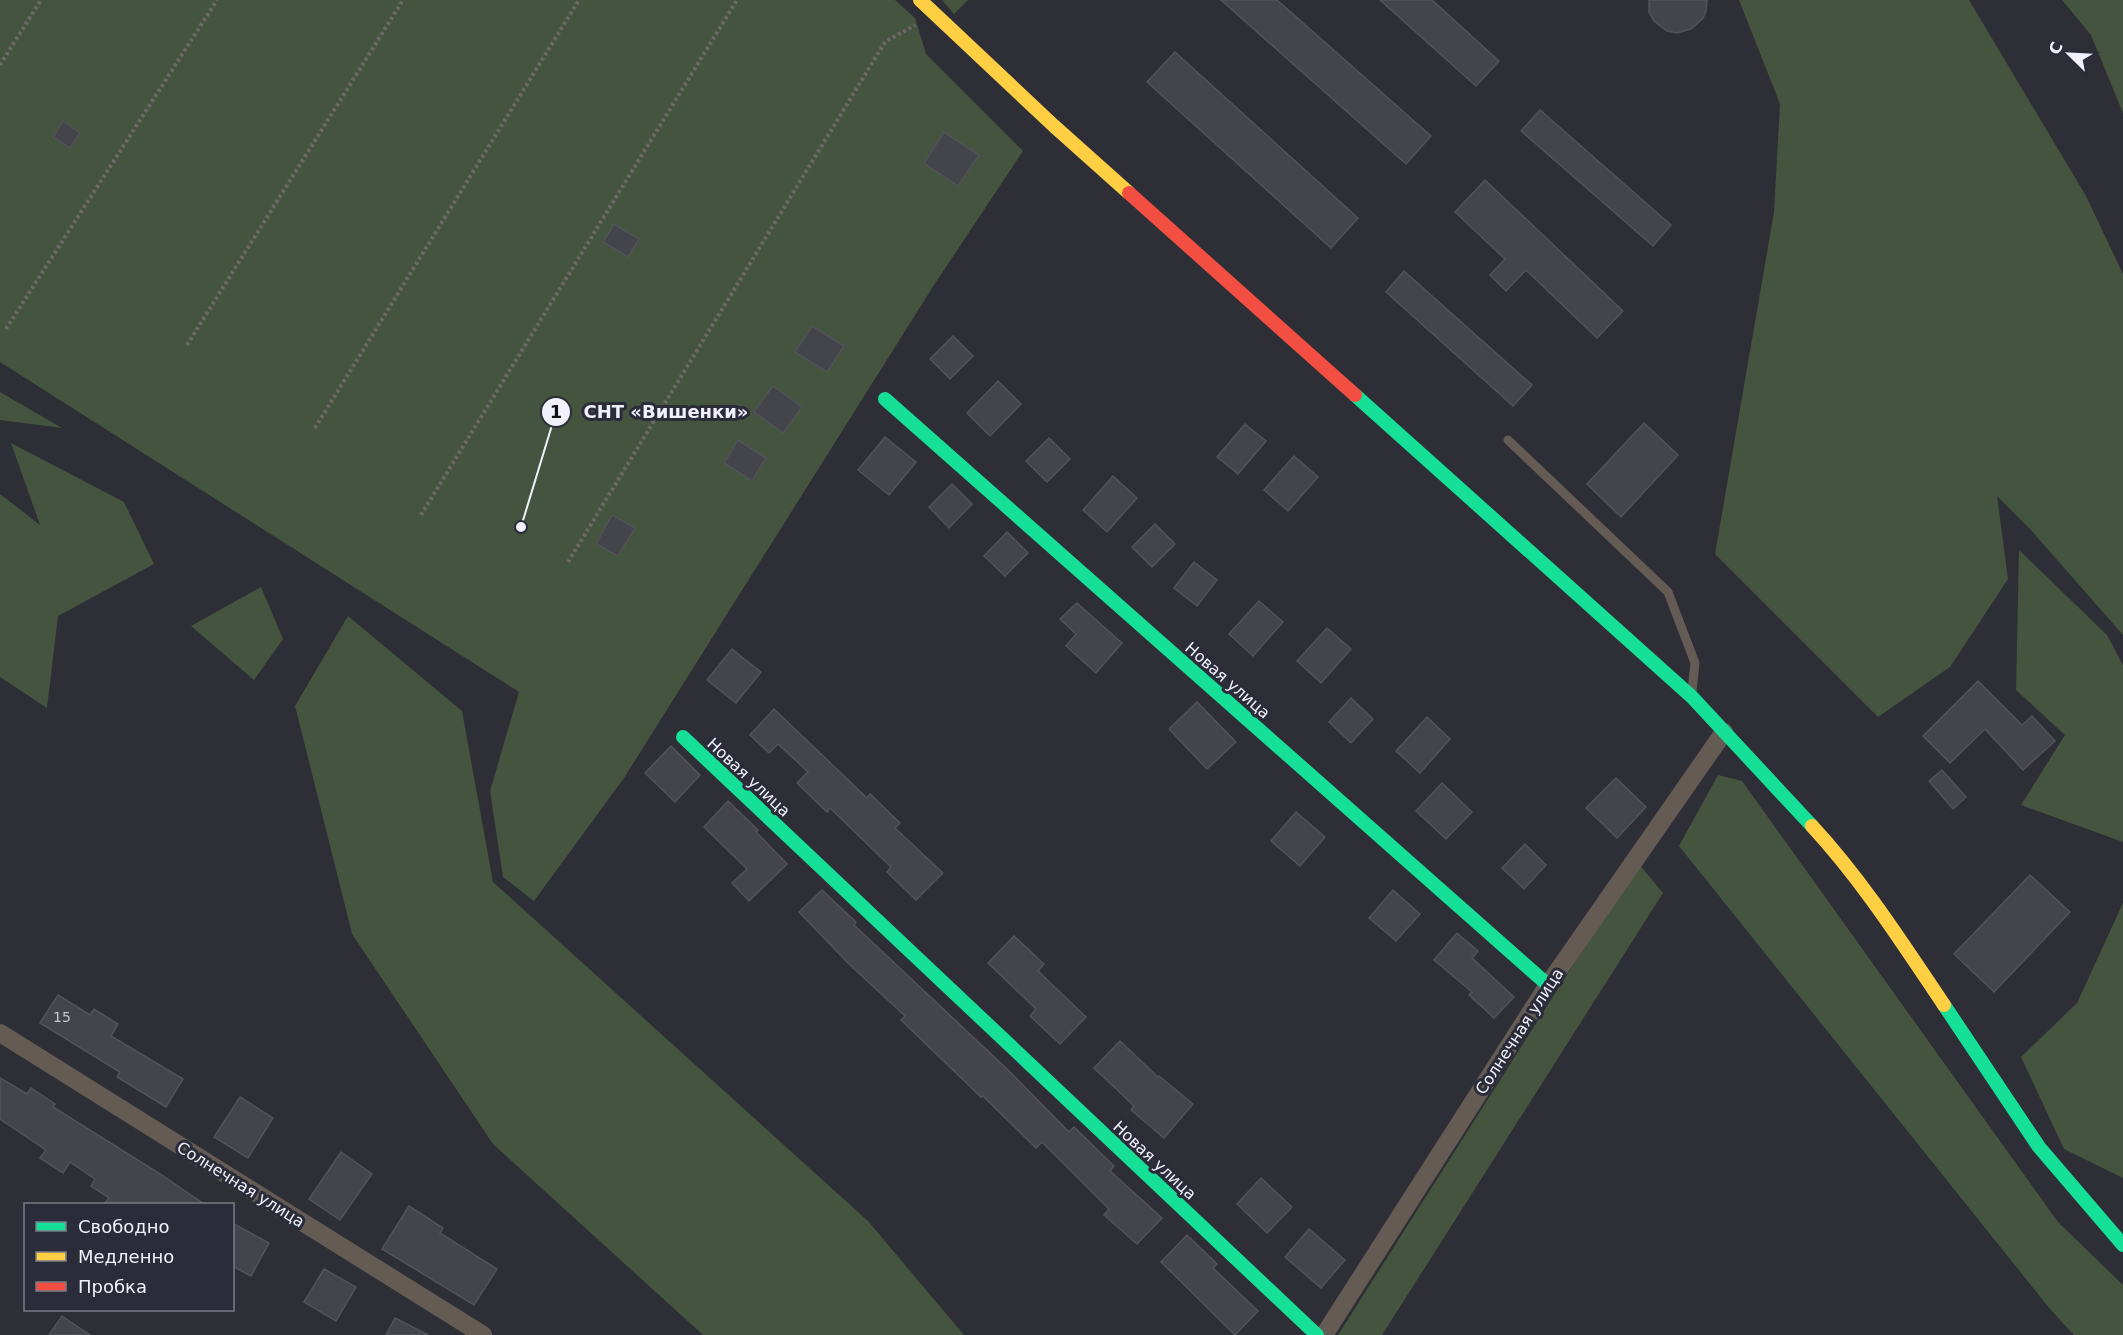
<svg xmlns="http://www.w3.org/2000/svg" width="2123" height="1335" viewBox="0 0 2123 1335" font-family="'DejaVu Sans',sans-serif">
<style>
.green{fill:#44543f}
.building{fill:#44454b;stroke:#525359;stroke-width:1.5}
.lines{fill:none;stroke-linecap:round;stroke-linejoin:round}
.path{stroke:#6e6966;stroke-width:4;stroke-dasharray:3 3;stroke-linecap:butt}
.lane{stroke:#645c54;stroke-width:9}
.street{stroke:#645c54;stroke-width:18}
.fast{stroke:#16e098;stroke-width:14}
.slow{stroke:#ffcf43;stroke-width:14}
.jam{stroke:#f24e42;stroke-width:14}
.labels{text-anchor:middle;stroke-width:6;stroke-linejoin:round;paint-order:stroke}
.number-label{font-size:14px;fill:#c5c6ce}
.street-label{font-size:16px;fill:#f0f1fa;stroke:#2b2c39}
.leader{fill:none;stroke:#f0f1fa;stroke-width:2}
.callout-dot{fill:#f0f1fa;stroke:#2b2c39;stroke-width:2}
.mark-label{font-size:18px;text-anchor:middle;font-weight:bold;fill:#111}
.callout-label{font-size:18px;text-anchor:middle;font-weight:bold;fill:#f0f1fa;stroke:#2b2c39;stroke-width:6;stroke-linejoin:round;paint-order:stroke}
</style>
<rect width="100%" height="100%" fill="#2e2f36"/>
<!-- green -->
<g class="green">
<polygon points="0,0 895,0 915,18 926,54 1023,151 934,285 624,778 534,901 503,877 490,791 519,692 0,362"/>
<polygon points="942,0 968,0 954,14"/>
<polygon points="1739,0 1969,0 2086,196 2123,274 2123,635 2031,530 1997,496 2008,579 1950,667 1878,717 1715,554 1774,212 1780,104"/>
<polygon points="2062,0 2123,0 2123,113 2091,35"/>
<polygon points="0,392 62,428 0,420"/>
<polygon points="11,443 124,502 154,564 58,616 47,708 0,677 0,494 40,525"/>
<polygon points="2019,550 2107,635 2123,665 2123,842 2021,805 2065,735 2016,690"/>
<polygon points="261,587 283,639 254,680 191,626"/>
<polygon points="348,616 462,711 493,882 868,1221 964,1335 703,1335 493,1144 352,934 295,706"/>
<polygon points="1718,775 1742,781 2058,1222 2123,1285 2123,1335 2074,1335 2050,1309 1679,846"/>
<polygon points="1638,863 1663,893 1382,1335 1338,1335"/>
<polygon points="2123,903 2123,1178 2064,1149 2021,1057 2077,1003"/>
</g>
<!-- building -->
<g class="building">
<polygon points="1221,0 1277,0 1431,136 1406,164"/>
<polygon points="1380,0 1432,0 1499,61 1476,86"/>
<polygon points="1649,0 1707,0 1706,11 1703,18 1691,29 1677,33 1667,31 1654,21 1649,12"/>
<polygon points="1175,52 1358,218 1331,248 1147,82"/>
<polygon points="1540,110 1671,225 1653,246 1521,131"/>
<polygon points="63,121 80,133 70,148 53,137"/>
<polygon points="944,132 979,155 958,186 924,163"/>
<polygon points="1485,180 1623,311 1597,338 1526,270 1506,291 1490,275 1505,259 1455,212"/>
<polygon points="614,224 639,239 628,257 603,242"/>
<polygon points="1404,271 1532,385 1513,406 1386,292"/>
<polygon points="812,326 844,346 827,372 795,352"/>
<polygon points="953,336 973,356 950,379 930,359"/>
<polygon points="998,381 1021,404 990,436 967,413"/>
<polygon points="773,386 802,407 783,433 754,412"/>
<polygon points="1644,423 1678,455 1621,517 1587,484"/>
<polygon points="1245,424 1266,441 1238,474 1217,457"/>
<polygon points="885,437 916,462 889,495 858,470"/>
<polygon points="1049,438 1070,459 1047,482 1026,461"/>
<polygon points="738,440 766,458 752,481 724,463"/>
<polygon points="1294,456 1318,477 1288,511 1264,490"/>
<polygon points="1113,476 1137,498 1107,532 1083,510"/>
<polygon points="952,484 972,504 949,528 929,507"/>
<polygon points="612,515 635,528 618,556 596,544"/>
<polygon points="1155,524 1175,544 1152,567 1132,547"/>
<polygon points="1007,532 1028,553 1005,576 984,556"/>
<polygon points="1194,562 1217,580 1197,606 1174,588"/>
<polygon points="1259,601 1283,622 1253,656 1229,634"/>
<polygon points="1077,603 1122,643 1096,673 1066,646 1076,634 1060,619"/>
<polygon points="1327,628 1351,649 1321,683 1297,661"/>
<polygon points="732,649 761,672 736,703 707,680"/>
<polygon points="1978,681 2022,725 2032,716 2055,741 2023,770 1985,729 1950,763 1923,736"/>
<polygon points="1351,698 1373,719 1351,743 1329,722"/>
<polygon points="1197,702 1236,742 1207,769 1169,729"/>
<polygon points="774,709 867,798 870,794 900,823 895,828 943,873 916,900 887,872 891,867 830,808 827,812 797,783 808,772 778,744 769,753 750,735"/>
<polygon points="1427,717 1450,739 1420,773 1396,751"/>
<polygon points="671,746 700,775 675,802 645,773"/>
<polygon points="1942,770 1966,797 1953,809 1929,781"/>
<polygon points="1616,778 1646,807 1617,838 1586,808"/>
<polygon points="1442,783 1472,812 1446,839 1416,811"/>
<polygon points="728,801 758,830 756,832 787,864 749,901 732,883 747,869 704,827"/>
<polygon points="1296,812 1325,837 1300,866 1271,841"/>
<polygon points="1525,844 1546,865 1524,889 1502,868"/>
<polygon points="2030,875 2070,912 1994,992 1954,954"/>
<polygon points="822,890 856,922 854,925 1008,1070 1069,1132 1074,1127 1114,1166 1110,1171 1162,1218 1137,1244 1104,1215 1109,1209 1042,1142 1036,1148 983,1096 981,1097 901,1020 905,1016 849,964 799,912"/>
<polygon points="1393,890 1420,914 1396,941 1369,918"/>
<polygon points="1457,933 1478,951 1472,958 1514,997 1494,1018 1469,995 1472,992 1434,960"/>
<polygon points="1014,936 1044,964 1038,971 1086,1017 1060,1044 1030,1016 1036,1009 988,963"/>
<polygon points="58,995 90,1015 94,1009 118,1024 111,1036 183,1079 166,1107 117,1077 120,1072 40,1023"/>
<polygon points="1120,1041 1158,1077 1159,1076 1193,1104 1164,1138 1131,1110 1134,1106 1094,1068"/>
<polygon points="0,1078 27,1094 31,1088 55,1104 53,1107 160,1174 204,1204 104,1204 109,1198 91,1186 95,1179 70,1162 63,1173 40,1158 46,1150 0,1119"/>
<polygon points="240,1097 273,1118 248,1158 214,1137"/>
<polygon points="341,1152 372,1174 340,1220 309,1199"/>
<polygon points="1261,1178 1292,1207 1267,1233 1237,1204"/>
<polygon points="409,1206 443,1228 440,1233 497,1269 474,1305 382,1249"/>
<polygon points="232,1223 269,1243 251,1276 232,1266"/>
<polygon points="1309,1229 1345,1260 1321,1288 1285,1257"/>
<polygon points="1187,1235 1217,1264 1213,1268 1258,1311 1235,1335 1161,1262"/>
<polygon points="324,1269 356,1287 336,1321 304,1302"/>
<polygon points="62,1316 90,1335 49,1335"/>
<polygon points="395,1318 428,1335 386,1335"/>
</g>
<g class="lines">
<!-- path -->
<g class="path">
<polyline points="0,65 41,0"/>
<polyline points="6,329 217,0"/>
<polyline points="187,345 403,0"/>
<polyline points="315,428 579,0"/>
<polyline points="421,515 737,0"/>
<polyline points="568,562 885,42 915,25"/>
</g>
<!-- lane -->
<polyline class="lane" points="1508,440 1668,592 1695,663 1692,691"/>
<!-- street -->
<g class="street">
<polyline points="0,1033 483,1335"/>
<polyline points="1324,1335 1548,985 1724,732"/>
</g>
<!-- fast -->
<g class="fast">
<polyline points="1355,395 1692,697 1812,826"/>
<polyline points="885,399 1548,985"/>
<polyline points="683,737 1317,1335"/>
<polyline points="1944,1005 2039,1147 2123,1245"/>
</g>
<!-- slow -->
<g class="slow">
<polyline points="920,0 1054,126 1129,193"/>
<path d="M1812 826C1862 880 1903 944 1944 1005"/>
</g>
<!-- jam -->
<polyline class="jam" points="1129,193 1355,395"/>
</g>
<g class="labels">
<!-- number labels -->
<g class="number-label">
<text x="62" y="1022">15</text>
</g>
<!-- street labels -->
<g class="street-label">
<text transform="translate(1228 680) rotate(41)" y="6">Новая улица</text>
<text transform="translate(749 777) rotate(43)" y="6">Новая улица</text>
<text transform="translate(1519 1031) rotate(-57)" y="6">Солнечная улица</text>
<text transform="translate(1155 1160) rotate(43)" y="6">Новая улица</text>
<text transform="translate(241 1184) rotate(32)" y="6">Солнечная улица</text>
</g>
</g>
<!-- callouts -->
<path class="leader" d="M521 527L556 412"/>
<g class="callout-dot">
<circle cx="521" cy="527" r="6"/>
<circle cx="556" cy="412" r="15"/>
</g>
<g class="mark-label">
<text x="556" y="418">1</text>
</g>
<g class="callout-label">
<text x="666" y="418">СНТ «Вишенки»</text>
</g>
<!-- legend -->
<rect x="24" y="1203" width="210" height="108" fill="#2b2c39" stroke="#7a7b86" stroke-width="1.5"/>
<rect x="36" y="1222" width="30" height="9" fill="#16e098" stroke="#7a7b86" stroke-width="1.5"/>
<text x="78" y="1233" font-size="18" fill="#f0f1fa">Свободно</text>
<rect x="36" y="1252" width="30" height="9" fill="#ffcf43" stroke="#7a7b86" stroke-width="1.5"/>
<text x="78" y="1263" font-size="18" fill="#f0f1fa">Медленно</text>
<rect x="36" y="1282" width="30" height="9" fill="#f24e42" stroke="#7a7b86" stroke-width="1.5"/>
<text x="78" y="1293" font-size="18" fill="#f0f1fa">Пробка</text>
<!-- north arrow -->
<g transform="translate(2069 54) rotate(294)" stroke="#2b2c39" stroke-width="4.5" paint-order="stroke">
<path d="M0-4.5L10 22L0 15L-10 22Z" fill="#f0f1fa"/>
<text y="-9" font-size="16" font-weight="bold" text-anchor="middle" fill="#f0f1fa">С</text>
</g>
</svg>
